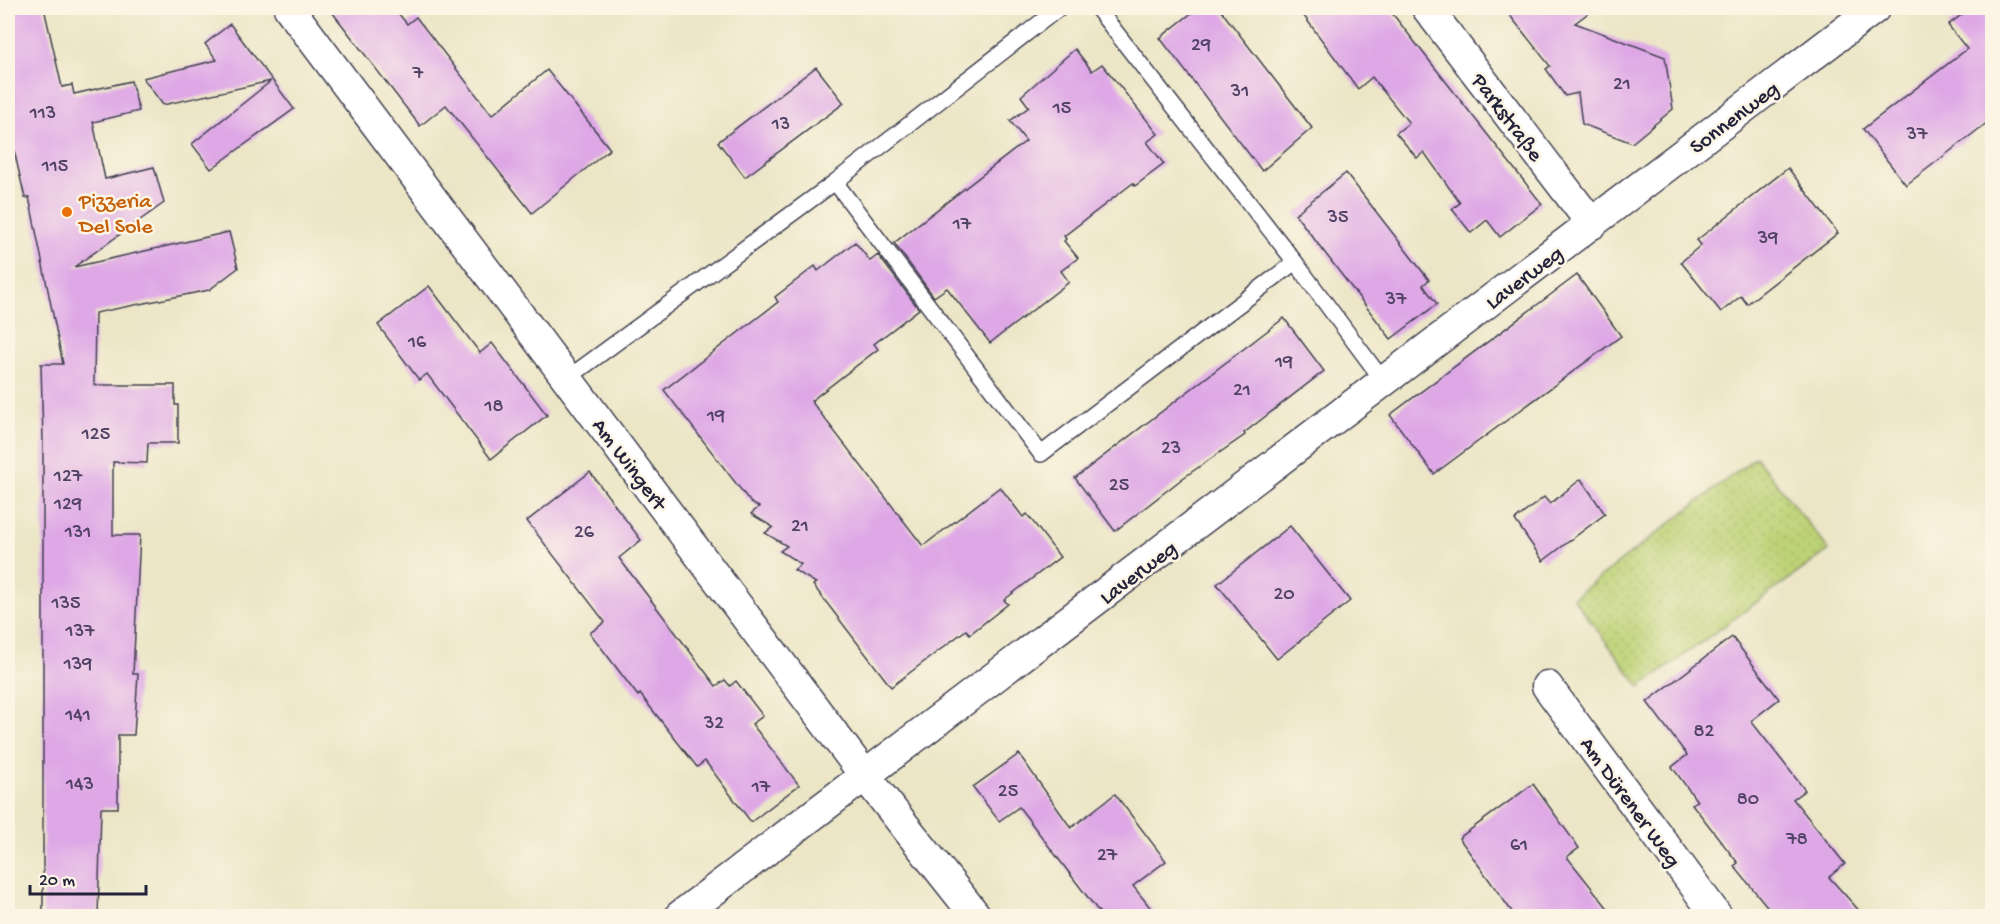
<svg xmlns="http://www.w3.org/2000/svg" width="2000" height="924" viewBox="0 0 2000 924" font-family="'Gochi Hand',sans-serif">
<style>
.grass{fill:url(#grass-dots);stroke:#707a58;stroke-width:1.5}
.building{fill:#dea7e6}
.lines{fill:none;stroke-linecap:round;stroke-linejoin:round}
.lane-casing{stroke:#403f50;stroke-width:18}
.street-casing{stroke:#403f50;stroke-width:33}
.lane{stroke:#fff;stroke-width:15}
.street{stroke:#fff;stroke-width:30}
.food-dot{fill:#e8710a;stroke:#fcf5e5;stroke-width:2}
.labels{text-anchor:middle;stroke-width:5;stroke-linejoin:round;paint-order:stroke}
.number-label{font-size:20px;fill:#514366}
.street-label{font-size:22px;fill:#22223b;stroke:#fcf5e5}
.food-label{font-size:22px;fill:#c56008;stroke:#fcf5e5;text-anchor:start}
</style>
<defs>
<pattern id="grass-dots" width="8" height="8" patternUnits="userSpaceOnUse" patternTransform="scale(1.5)"><rect width="8" height="8" fill="#bdd175"/><path d="M2 2h.1M6 6h.1" fill="none" stroke="#a2b366" stroke-width="1.8" stroke-linecap="round"/></pattern>
</defs>
<rect width="100%" height="100%" fill="#fcf5e5"/>
<filter id="ink" filterUnits="userSpaceOnUse"><feTurbulence type="fractalNoise" baseFrequency=".0167" numOctaves="2"/><feDisplacementMap in="SourceGraphic" scale="12" xChannelSelector="R" yChannelSelector="G"/><feConvolveMatrix kernelMatrix="1 2 1 2 8 2 1 2 1" color-interpolation-filters="sRGB"/></filter>
<filter id="wash" filterUnits="userSpaceOnUse"><feTurbulence type="fractalNoise" baseFrequency=".008" numOctaves="4" result="noise"/><feDisplacementMap in="SourceGraphic" scale="24" xChannelSelector="R" yChannelSelector="G"/><feGaussianBlur stdDeviation="1.35" result="paint"/><feColorMatrix in="noise" values="0 0 0 0 0 0 0 0 0 0 0 0 0 0 0 0 0 1.4 0 .05"/><feComposite in="paint" operator="in"/></filter>
<g filter="url(#wash)">
<rect width="100%" height="100%" fill="#ece6c7"/>
<!-- grass -->
<polygon class="grass" points="1756,457 1829,550 1640,687 1573,598"/>
<g id="blocks">
<!-- building -->
<g class="building">
<polygon points="8,8 44,8 62,87 72,85 74,94 131,81 139,111 93,122 105,179 154,167 164,203 74,267 229,232 238,268 209,290 95,313 94,385 175,385 175,405 178,405 178,443 148,443 147,463 113,462 113,535 140,535 133,674 138,674 134,735 118,735 118,808 101,808 98,916 43,916 43,441 41,364 63,364 29,197 25,198 8,124"/>
<polygon points="329,8 394,8 407,24 416,17 492,115 547,70 610,149 532,213 446,105 420,126"/>
<polygon points="1198,8 1219,8 1312,128 1262,171 1160,38"/>
<polygon points="1298,8 1388,8 1542,204 1500,237 1487,220 1471,233 1452,209 1460,203 1424,152 1417,158 1396,133 1409,123 1372,77 1358,89"/>
<polygon points="1504,8 1595,8 1575,23 1665,57 1673,109 1632,143 1582,124 1578,93 1565,96 1546,69 1550,66"/>
<polygon points="1971,8 1992,8 1992,119 1906,185 1863,129 1967,49 1948,25"/>
<polygon points="230,24 294,109 211,169 192,144 271,81 163,105 143,78 217,60 205,44"/>
<polygon points="1075,49 1092,71 1102,64 1158,134 1147,142 1164,164 1135,186 1133,183 1064,236 1066,239 1064,241 1078,258 1061,271 1069,282 990,343 947,288 934,297 894,243 1026,141 1010,121 1029,107 1021,96"/>
<polygon points="816,67 844,103 745,177 718,142"/>
<polygon points="1788,168 1838,233 1747,304 1741,296 1721,312 1681,262 1701,245 1697,240"/>
<polygon points="1346,173 1429,280 1423,285 1437,304 1391,339 1295,214"/>
<polygon points="855,242 870,261 878,255 919,309 874,344 878,349 811,401 923,546 1000,487 1023,517 1027,514 1060,557 1004,600 1008,604 970,634 966,630 891,687 813,585 816,583 794,570 801,564 780,551 787,546 765,533 773,527 751,514 759,507 751,503 664,390 778,302 775,297 815,266 818,271"/>
<polygon points="1577,275 1621,336 1434,474 1390,415"/>
<polygon points="429,286 480,353 492,343 547,415 491,459 427,374 419,380 378,325"/>
<polygon points="1284,318 1324,371 1244,433 1245,435 1183,478 1115,531 1075,478"/>
<polygon points="590,472 641,540 619,558 716,686 725,680 730,686 736,681 763,716 752,724 799,785 751,822 705,761 697,767 640,694 638,696 590,633 605,622 527,521"/>
<polygon points="1581,479 1605,514 1543,561 1515,520 1544,497 1550,504"/>
<polygon points="1290,526 1350,601 1277,659 1217,584"/>
<polygon points="1732,637 1779,699 1751,721 1805,790 1793,799 1845,864 1829,877 1864,916 1775,916 1734,866 1738,863 1692,804 1697,801 1672,767 1687,755 1647,702"/>
<polygon points="1019,754 1071,828 1115,794 1166,861 1133,886 1157,916 1102,916 1019,807 999,821 973,787"/>
<polygon points="1533,784 1579,848 1567,857 1614,916 1515,916 1459,838"/>
</g>
</g>
</g>
<g filter="url(#ink)">
<use href="#blocks" fill-opacity="0" stroke="#403f50" stroke-width="1.5"/>
<g class="lines">
<!-- lane casing -->
<g class="lane-casing">
<g id="lane">
<polyline points="1097,8 1295,262 1384,382"/>
<polyline points="835,182 1041,454 1295,262"/>
<polyline points="568,378 835,182 1059,8"/>
</g>
</g>
<!-- street casing -->
<g class="street-casing">
<g id="street">
<polyline points="289,8 866,777 976,916"/>
<polyline points="1427,8 1592,224"/>
<polyline points="1547,686 1717,916"/>
<polyline points="680,916 1875,8"/>
</g>
</g>
<!-- lane -->
<use href="#lane" class="lane"/>
<!-- street -->
<use href="#street" class="street"/>
</g>
</g>
<!-- markers -->
<circle class="food-dot" cx="67" cy="212" r="6"/>
<g class="labels">
<!-- number labels -->
<g class="number-label">
<text x="1201" y="50">29</text>
<text x="418" y="78">7</text>
<text x="1622" y="89">21</text>
<text x="1240" y="96">31</text>
<text x="1062" y="113">15</text>
<text x="43" y="118">113</text>
<text x="781" y="129">13</text>
<text x="1917" y="139">37</text>
<text x="55" y="171">115</text>
<text x="1338" y="222">35</text>
<text x="962" y="229">17</text>
<text x="1768" y="243">39</text>
<text x="1396" y="304">37</text>
<text x="417" y="347">16</text>
<text x="1284" y="367">19</text>
<text x="1242" y="395">21</text>
<text x="494" y="411">18</text>
<text x="716" y="421">19</text>
<text x="96" y="439">125</text>
<text x="1171" y="453">23</text>
<text x="68" y="481">127</text>
<text x="1119" y="490">25</text>
<text x="68" y="509">129</text>
<text x="800" y="531">21</text>
<text x="78" y="537">131</text>
<text x="584" y="537">26</text>
<text x="1284" y="599">20</text>
<text x="66" y="608">135</text>
<text x="80" y="636">137</text>
<text x="78" y="669">139</text>
<text x="78" y="720">141</text>
<text x="714" y="728">32</text>
<text x="1704" y="736">82</text>
<text x="80" y="789">143</text>
<text x="761" y="792">17</text>
<text x="1008" y="796">25</text>
<text x="1748" y="804">80</text>
<text x="1797" y="844">78</text>
<text x="1519" y="850">61</text>
<text x="1107" y="860">27</text>
</g>
<!-- street labels -->
<g class="street-label">
<text transform="translate(1509 116) rotate(53)" y="8">Parkstraße</text>
<text transform="translate(1733 116) rotate(-37)" y="8">Sonnenweg</text>
<text transform="translate(1523 276) rotate(-37)" y="8">Laverweg</text>
<text transform="translate(631 463) rotate(53)" y="8">Am Wingert</text>
<text transform="translate(1137 571) rotate(-37)" y="8">Laverweg</text>
<text transform="translate(1632 801) rotate(54)" y="8">Am Dürener Weg</text>
</g>
<!-- food labels -->
<g class="food-label">
<text x="79" y="207">Pizzeria<tspan x="79" dy="25">Del Sole</tspan></text>
</g>
</g>
<!-- margin -->
<rect width="2000" height="924" fill="none" stroke="#fcf5e5" stroke-width="30"/>
<!-- scale -->
<path d="M30 885v9h116v-9" fill="none" stroke="#22223b" stroke-width="3"/>
<text x="39" y="885" font-size="18" fill="#22223b" stroke="#fcf5e5" stroke-width="4.5" paint-order="stroke">20 m</text>
</svg>
